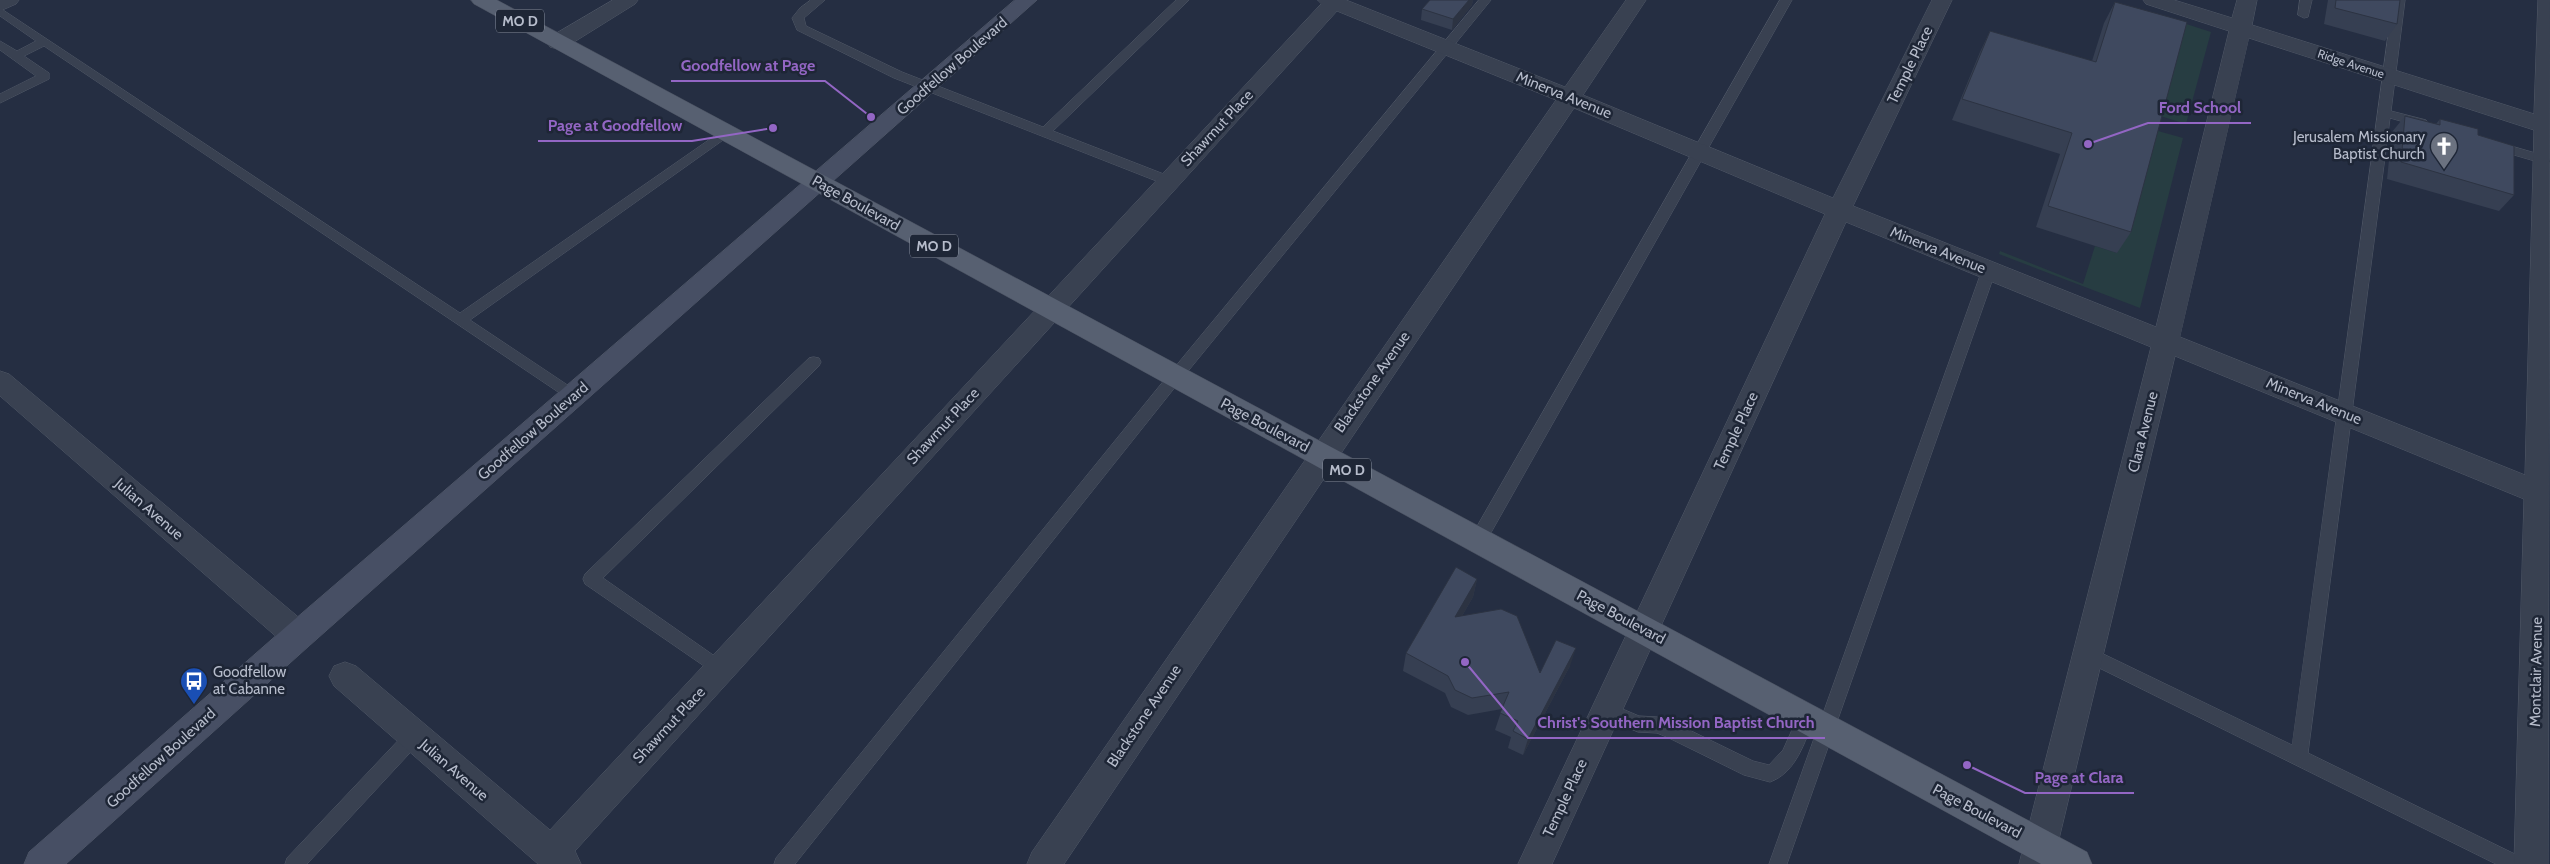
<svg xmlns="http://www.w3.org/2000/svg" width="2550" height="864" viewBox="0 0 2550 864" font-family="Cabin,sans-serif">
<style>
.green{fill:#273d42}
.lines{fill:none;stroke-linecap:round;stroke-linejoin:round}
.service-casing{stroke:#515968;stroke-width:1}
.minor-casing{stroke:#515968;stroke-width:1}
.tertiary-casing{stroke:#515968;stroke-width:1}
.secondary-casing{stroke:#515968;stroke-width:1}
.primary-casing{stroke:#434a5a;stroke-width:1}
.service{fill:#394151;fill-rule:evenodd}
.minor{fill:#394151;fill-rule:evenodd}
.tertiary{fill:#394151;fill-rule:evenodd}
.secondary{fill:#474f64;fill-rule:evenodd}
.primary{fill:#576071;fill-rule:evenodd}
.wall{fill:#363f52}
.shaded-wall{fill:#2c3342}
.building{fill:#3f495f;stroke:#2c3342}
.labels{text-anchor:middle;stroke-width:5;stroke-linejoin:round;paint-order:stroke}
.far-street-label{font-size:12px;fill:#b6bccb;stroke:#1e2636}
.shield{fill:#1e2636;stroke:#888f9e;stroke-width:1}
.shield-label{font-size:14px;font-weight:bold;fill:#b6bccb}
.street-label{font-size:15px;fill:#b6bccb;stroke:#1e2636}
.poi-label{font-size:15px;fill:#b6bccb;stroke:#1e2636;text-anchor:end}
.leader{fill:none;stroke:#9366c4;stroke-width:2}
.callout-dot{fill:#9366c4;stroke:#1e2636;stroke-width:2}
.callout-label{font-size:16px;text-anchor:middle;font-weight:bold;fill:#9366c4;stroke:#1e2636;stroke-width:5;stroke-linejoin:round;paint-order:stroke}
</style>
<rect width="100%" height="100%" fill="#252e42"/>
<!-- green -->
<g class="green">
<polygon points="2180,22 2211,32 2186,124 2154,114"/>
<polygon points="2151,129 2183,138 2140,308 1999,254 2000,251 2083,284 2095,246 2117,253"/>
</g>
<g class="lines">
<!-- service casing -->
<g class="service-casing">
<g id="service">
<polygon points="811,0 825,0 804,18 806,26 902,72 1043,127 1176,0 1189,0 1053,131 1174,178 1175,181 1169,185 1164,184 894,78 797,30 792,18 800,8"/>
<polygon points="1479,0 1491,0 1180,381 795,864 774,864 776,858 1170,373"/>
<polygon points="1780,0 1792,0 1484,545 1478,547 1472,545 1470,540 1472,535"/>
<polygon points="2300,0 2312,0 2308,17 2304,18 2298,15"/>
<polygon points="2393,0 2405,0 2391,111 2426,120 2428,123 2422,127 2390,118 2308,753 2523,858 2525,864 2496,864 2081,659 2079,654 2081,649 2087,647 2093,649 2292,745"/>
<polygon points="0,8 460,313 723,130 727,129 733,133 470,320 578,392 580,396 578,400 573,402 44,46 24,56 49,73 49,79 0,103 0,94 36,76 0,50 0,41 17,51 36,41 0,16"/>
<polygon points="2494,141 2549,157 2550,162 2545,164 2490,148 2488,145 2490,142"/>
<polygon points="1989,265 1996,270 1787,864 1769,864 1982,270"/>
<polygon points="814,357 819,358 821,362 819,366 603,578 726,664 728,669 726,674 720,677 585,584 583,579 585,574 809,358"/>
<path d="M1606 702 1639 716 1657 717 1681 726 1753 761 1769 765 1783 750 1800 712 1806 710 1812 712 1815 718C1804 742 1797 772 1770 782L1744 775 1669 738 1657 733 1638 732 1600 716 1597 710 1600 704Z"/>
<polygon points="414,728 420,730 423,736 420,742 307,864 285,864 287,858 408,730"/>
</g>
</g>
<!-- minor casing -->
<g class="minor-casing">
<g id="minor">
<polygon points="613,0 638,0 635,4 566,47 558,49 550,47 547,42 550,37"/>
<path d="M1318 0H1346L1565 87 1626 0H1646L1583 95 1833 198 1932 0H1952L1853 206 2156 327 2229 31 2146 4 2143 0H2174L2232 18 2237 0H2257L2252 25 2534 114 2538 0H2550L2548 864H2514L2524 499 2175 356 2053 864H2019L2151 347 1846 222 1552 864H1518L1825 214 1574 108 1064 864H1027L1032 852 1556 100 1337 11 575 851 581 864H538L334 686 329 676 334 666 345 662 356 666 550 830 1321 4ZM2249 38 2534 130 2525 475 2180 337Z"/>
<polygon points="0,371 9,374 309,626 313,636 309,646 298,649 287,646 0,396"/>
</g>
</g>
<!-- tertiary casing -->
<g class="tertiary-casing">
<polygon id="tertiary" points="0,0 19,0 16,4 0,11"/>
</g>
<!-- secondary casing -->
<g class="secondary-casing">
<polygon id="secondary" points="1015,0 1037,0 309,646 66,864 24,864 29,852 287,626"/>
</g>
<!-- primary casing -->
<g class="primary-casing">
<polygon id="primary" points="471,0 497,0 2087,852 2092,864 2041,864 474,4"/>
</g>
<!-- service -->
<use href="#service" class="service"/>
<!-- minor -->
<use href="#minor" class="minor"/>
<!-- tertiary -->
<use href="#tertiary" class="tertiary"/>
<!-- secondary -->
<use href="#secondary" class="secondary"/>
<!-- primary -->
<use href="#primary" class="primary"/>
</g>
<!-- wall -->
<g class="wall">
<polygon points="1430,0 1473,0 1472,5 1452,30 1421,20 1422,9"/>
<polygon points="2328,0 2400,0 2397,24 2385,41 2324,24"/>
<polygon points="2115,2 2131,232 2117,253 2036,227 2060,154 1952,120 1980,52 1990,31 2092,61 2104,23"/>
<polygon points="2405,116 2436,124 2440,119 2478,135 2514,195 2499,211 2387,179 2392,132"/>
<polygon points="1477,579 1473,597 1462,616 1540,673 1570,666 1523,755 1508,748 1511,737 1495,730 1502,709 1468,715 1451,707 1445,693 1403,671 1406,653"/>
</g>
<!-- shaded-wall -->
<g class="shaded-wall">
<polygon points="1469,0 1473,0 1472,5 1452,30 1453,19"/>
<polygon points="1477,579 1473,597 1451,635 1455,617"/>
<polygon points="1576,648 1570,666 1523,755 1528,739"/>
</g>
<!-- building -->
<g class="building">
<polygon points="1430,0 1469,0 1453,19 1422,9"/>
<polygon points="2336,0 2400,0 2397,24 2335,8"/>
<polygon points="2115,2 2187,22 2131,232 2048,206 2072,133 1962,99 1990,31 2096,62"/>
<polygon points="2405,116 2440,125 2440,119 2478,129 2478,135 2514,146 2514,195 2401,162"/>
<polygon points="1456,567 1477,579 1455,617 1501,609 1517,616 1540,673 1556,640 1576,648 1528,739 1513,731 1518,721 1500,713 1509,692 1472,698 1455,690 1448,676 1406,653"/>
</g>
<!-- icons -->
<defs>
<g id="church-pin" transform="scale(1.4375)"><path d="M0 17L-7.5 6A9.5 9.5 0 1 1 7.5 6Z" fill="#6b7280" stroke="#1e2636"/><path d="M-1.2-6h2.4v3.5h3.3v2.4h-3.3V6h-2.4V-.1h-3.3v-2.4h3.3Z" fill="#fff"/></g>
<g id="bus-pin" transform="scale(1.4375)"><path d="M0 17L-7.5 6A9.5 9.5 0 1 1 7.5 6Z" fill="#1a4fb4" stroke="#1e2636"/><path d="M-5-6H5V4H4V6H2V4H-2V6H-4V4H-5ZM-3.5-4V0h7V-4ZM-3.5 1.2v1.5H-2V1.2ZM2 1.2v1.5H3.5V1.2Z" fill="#fff"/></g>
</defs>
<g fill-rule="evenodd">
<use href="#church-pin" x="2444" y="146"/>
<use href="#bus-pin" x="194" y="681"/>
</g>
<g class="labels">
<!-- far-street labels -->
<g class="far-street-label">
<text transform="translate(2351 64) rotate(18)" y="4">Ridge Avenue</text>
</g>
<!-- shield labels -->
<g class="shield">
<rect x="496" y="9.5" width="48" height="23" rx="4"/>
<rect x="910" y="234.5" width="48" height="23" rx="4"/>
<rect x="1323" y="458.5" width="48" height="23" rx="4"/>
</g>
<g class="shield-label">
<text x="520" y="26">MO D</text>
<text x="934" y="251">MO D</text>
<text x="1347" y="475">MO D</text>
</g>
<!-- street labels -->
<g class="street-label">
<text transform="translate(1910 65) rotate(-64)" y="5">Temple Place</text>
<text transform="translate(952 66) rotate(-41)" y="5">Goodfellow Boulevard</text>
<text transform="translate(1564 95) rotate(22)" y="5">Minerva Avenue</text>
<text transform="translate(1217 128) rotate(-47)" y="5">Shawmut Place</text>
<text transform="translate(856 203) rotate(29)" y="5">Page Boulevard</text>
<text transform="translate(1938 250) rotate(22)" y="5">Minerva Avenue</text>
<text transform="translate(1372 382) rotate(-55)" y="5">Blackstone Avenue</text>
<text transform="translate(2314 401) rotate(22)" y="5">Minerva Avenue</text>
<text transform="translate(1265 425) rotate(28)" y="5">Page Boulevard</text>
<text transform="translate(943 426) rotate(-47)" y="5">Shawmut Place</text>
<text transform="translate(533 431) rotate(-41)" y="5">Goodfellow Boulevard</text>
<text transform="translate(1736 431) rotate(-65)" y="5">Temple Place</text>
<text transform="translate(2143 432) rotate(-76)" y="5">Clara Avenue</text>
<text transform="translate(149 509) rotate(41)" y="5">Julian Avenue</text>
<text transform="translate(1621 617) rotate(28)" y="5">Page Boulevard</text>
<text transform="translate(2536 672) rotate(-89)" y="5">Montclair Avenue</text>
<text transform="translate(1144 716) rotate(-56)" y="5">Blackstone Avenue</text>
<text transform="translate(669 725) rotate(-47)" y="5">Shawmut Place</text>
<text transform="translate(161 758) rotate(-42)" y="5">Goodfellow Boulevard</text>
<text transform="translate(454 770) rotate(41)" y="5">Julian Avenue</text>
<text transform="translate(1565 798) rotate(-65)" y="5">Temple Place</text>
<text transform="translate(1977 811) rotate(28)" y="5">Page Boulevard</text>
</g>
<!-- poi labels -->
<g class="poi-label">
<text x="2425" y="142">Jerusalem Missionary<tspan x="2425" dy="17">Baptist Church</tspan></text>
<text x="213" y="677" text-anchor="start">Goodfellow<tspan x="213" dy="17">at Cabanne</tspan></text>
</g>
</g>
<!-- callouts -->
<path class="leader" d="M871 117L825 81H671M2088 144L2148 123H2251M773 128L692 141H538M1465 662L1528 738H1825M1967 765L2025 793H2134"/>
<g class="callout-dot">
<circle cx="871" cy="117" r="5"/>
<circle cx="2088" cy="144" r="5"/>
<circle cx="773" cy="128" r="5"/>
<circle cx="1465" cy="662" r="5"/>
<circle cx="1967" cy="765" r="5"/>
</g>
<g class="callout-label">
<text x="748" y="71">Goodfellow at Page</text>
<text x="2200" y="113">Ford School</text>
<text x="615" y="131">Page at Goodfellow</text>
<text x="1676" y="728">Christ's Southern Mission Baptist Church</text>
<text x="2079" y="783">Page at Clara</text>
</g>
</svg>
